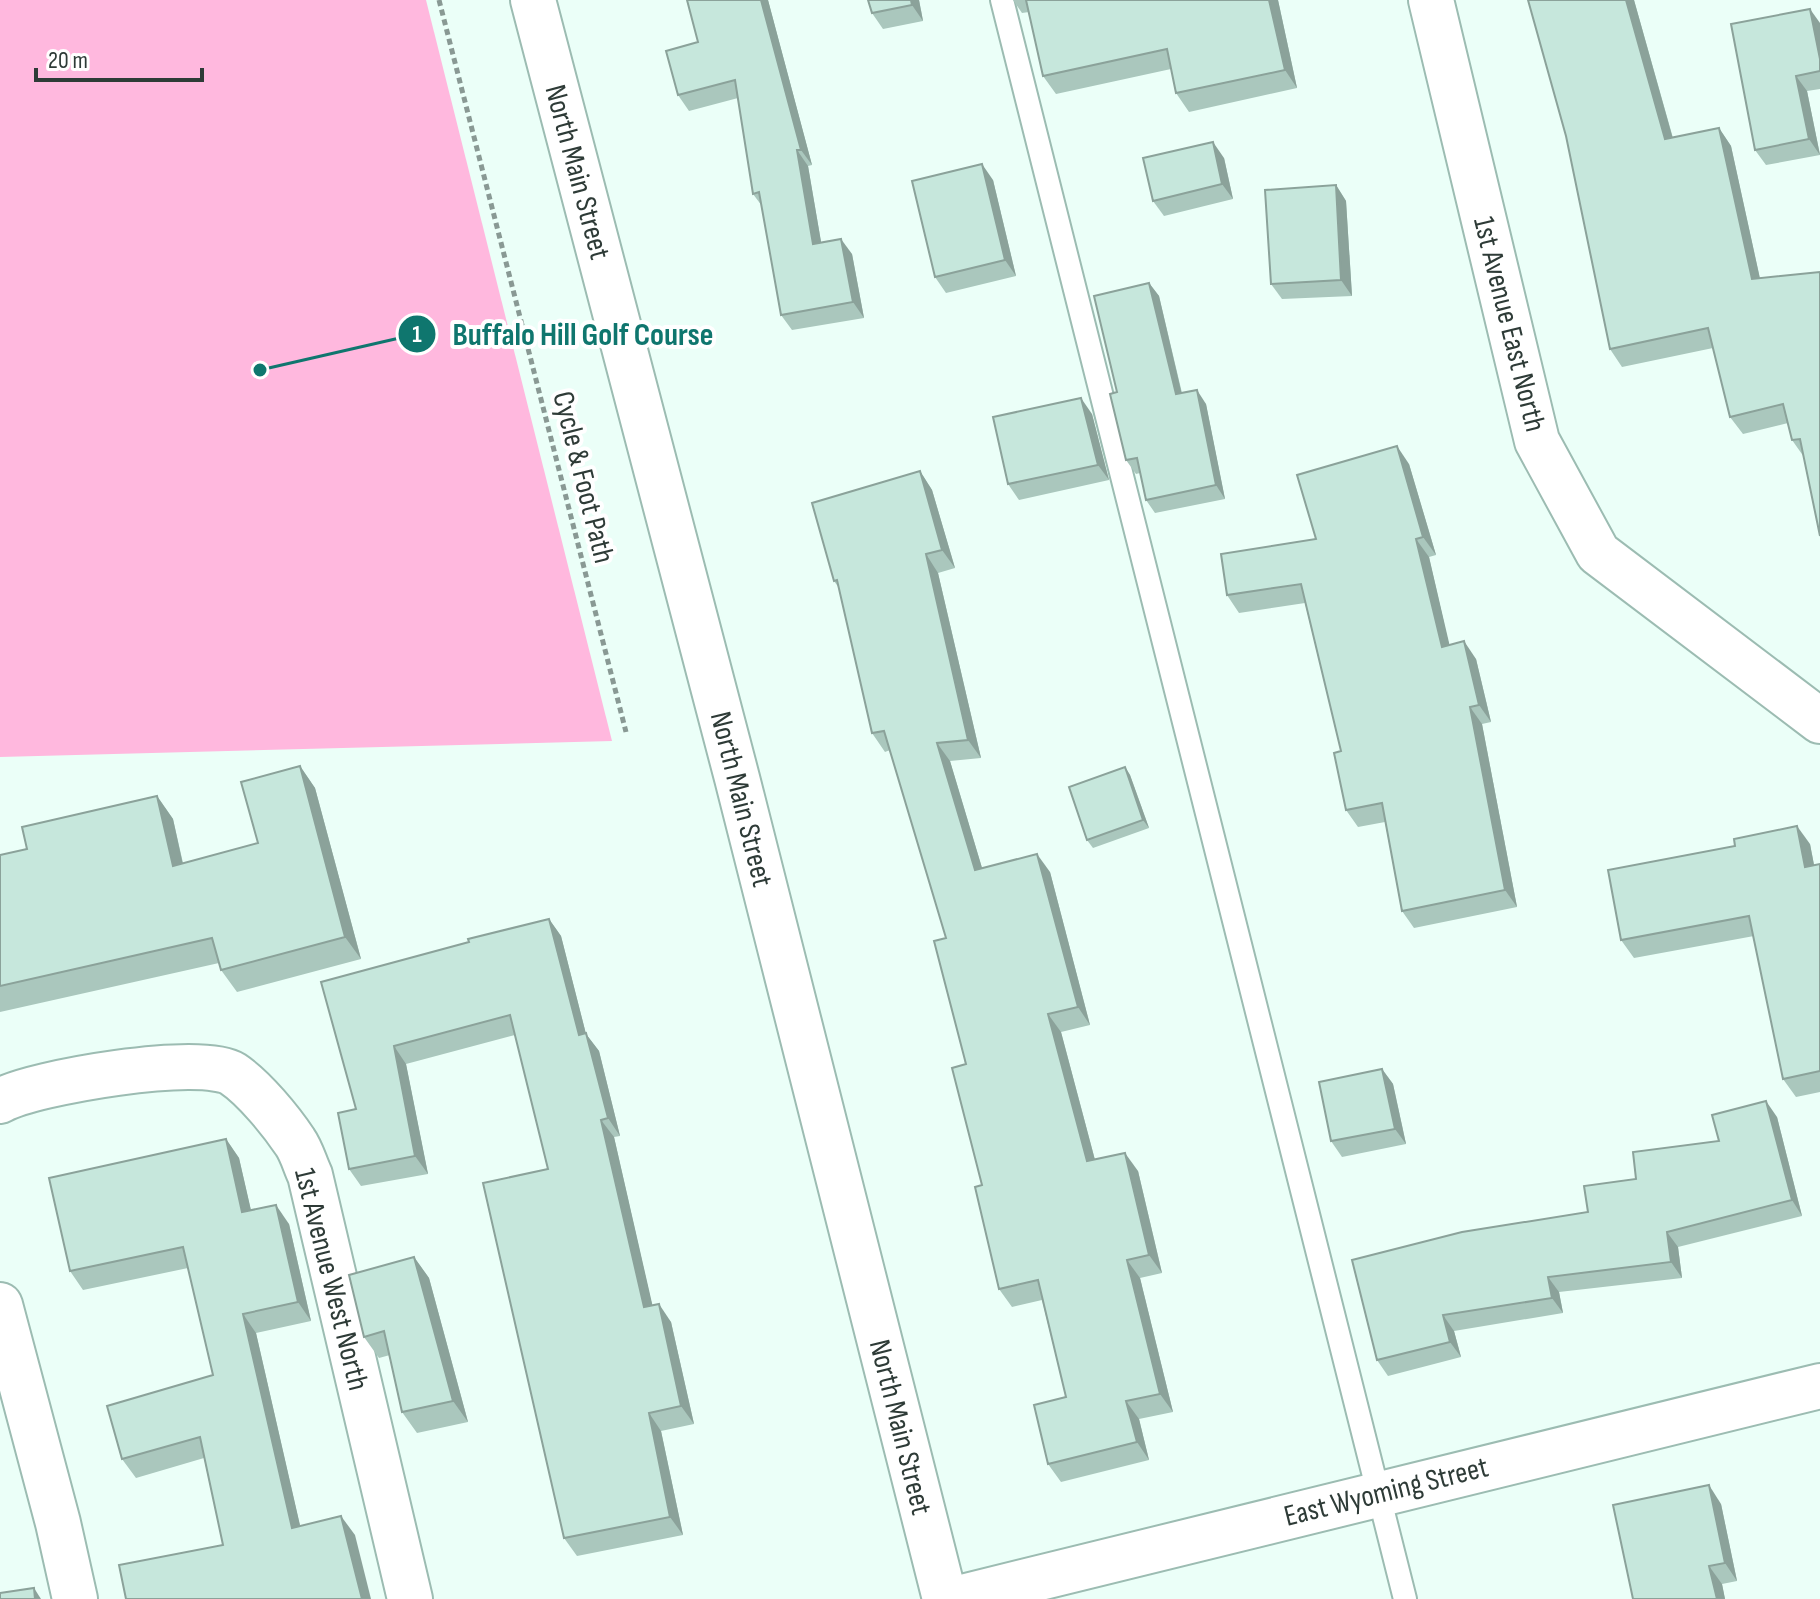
<svg xmlns="http://www.w3.org/2000/svg" width="1820" height="1599" viewBox="0 0 1820 1599" font-family="'Sofia Sans Condensed',sans-serif">
<style>
.green{fill:#ffb8de}
.lines{fill:none;stroke-linecap:round;stroke-linejoin:round}
.service-casing{stroke:#9cbcb2;stroke-width:26}
.minor-casing{stroke:#9cbcb2;stroke-width:48}
.path{stroke:#899994;stroke-width:5;stroke-dasharray:6 4;stroke-linecap:butt}
.service{stroke:#fff;stroke-width:22}
.minor{stroke:#fff;stroke-width:44}
.wall{fill:#aac7bd}
.shaded-wall{fill:#8ba29a}
.building{fill:#c6e7dc;stroke:#8ba29a;stroke-width:2}
.labels{text-anchor:middle;stroke-width:8;stroke-linejoin:round;paint-order:stroke}
.street-label{font-size:30px;fill:#2e3b37;stroke:#fff}
.leader{fill:none;stroke:#0f766e;stroke-width:3}
.callout-dot{fill:#0f766e;stroke:#fff;stroke-width:3}
.mark-label{font-size:24px;text-anchor:middle;font-weight:bold;fill:#fff}
.callout-label{font-size:32px;text-anchor:middle;font-weight:bold;fill:#0f766e;stroke:#fff;stroke-width:8;stroke-linejoin:round;paint-order:stroke}
</style>
<rect width="100%" height="100%" fill="#ebfff8"/>
<!-- green -->
<polygon class="green" points="0,0 426,0 612,741 0,757"/>
<g class="lines">
<!-- service casing -->
<g class="service-casing">
<polyline id="service" points="1002,0 1405,1599"/>
</g>
<!-- minor casing -->
<g class="minor-casing">
<g id="minor">
<polyline points="533,0 737,778 945,1599"/>
<polyline points="1431,0 1537,441 1598,553 1820,721"/>
<path d="M0 1101C33 1082 202 1054 233 1074 254 1088 281 1121 295 1142 302 1152 305 1165 310 1175L410 1599"/>
<polyline points="0,1305 58,1523 75,1599"/>
<polyline points="954,1599 1820,1386"/>
</g>
</g>
<!-- path -->
<polyline class="path" points="439,0 626,732"/>
<!-- service -->
<use href="#service" class="service"/>
<!-- minor -->
<use href="#minor" class="minor"/>
</g>
<!-- wall -->
<g class="wall">
<polygon points="768,0 812,165 808,166 821,242 852,254 864,318 792,330 781,315 762,206 753,194 738,98 689,111 678,95 698,42"/>
<polygon points="868,0 919,0 923,21 883,29 872,13"/>
<polygon points="1013,0 1278,0 1297,88 1189,112 1176,93 1171,69 1056,94 1043,76 1029,12 1022,13"/>
<polygon points="1634,0 1673,138 1719,128 1731,146 1760,279 1820,272 1804,457 1792,440 1788,423 1743,434 1730,417 1713,348 1622,367 1610,349 1566,136"/>
<polygon points="1820,23 1820,89 1807,91 1820,155 1766,165 1755,150"/>
<polygon points="1224,158 1233,199 1164,216 1153,201"/>
<polygon points="993,180 1016,276 946,293 935,277"/>
<polygon points="1336,185 1346,201 1352,296 1282,299 1271,284"/>
<polygon points="1149,283 1159,296 1182,393 1206,404 1225,499 1155,513 1146,500 1140,473 1136,474 1126,460 1117,392"/>
<polygon points="1092,414 1109,480 1019,500 1008,484"/>
<polygon points="1409,464 1436,555 1429,557 1449,645 1476,659 1491,722 1482,724 1517,907 1414,928 1402,911 1385,822 1358,827 1346,810 1341,751 1305,603 1239,613 1227,595 1316,539"/>
<polygon points="920,471 932,490 955,568 938,573 981,758 950,761 982,868 1050,872 1090,1025 1061,1032 1095,1160 1138,1171 1162,1273 1140,1278 1173,1412 1139,1419 1149,1460 1061,1482 1048,1464 1066,1397 1042,1300 1012,1307 999,1289 946,938 890,750 885,752 872,733 839,588 834,581"/>
<polygon points="300,766 315,788 361,959 237,992 221,970 219,963 0,1012 0,855 27,849 157,796 173,819 183,863 258,843"/>
<polygon points="1125,767 1130,775 1149,828 1093,848 1087,840"/>
<polygon points="1810,844 1814,865 1820,864 1820,1092 1796,1097 1783,1079 1754,936 1634,958 1621,940"/>
<polygon points="549,919 561,936 586,1034 599,1051 620,1136 614,1137 652,1305 671,1322 694,1424 661,1431 683,1535 577,1556 564,1538 548,1169 515,1035 406,1064 428,1174 361,1186 349,1169 356,1109 321,982 469,942"/>
<polygon points="1382,1069 1393,1084 1406,1144 1342,1157 1331,1141"/>
<polygon points="1777,1117 1802,1216 1678,1247 1682,1278 1559,1292 1563,1313 1454,1331 1461,1357 1388,1376 1377,1360 1636,1179"/>
<polygon points="226,1139 239,1158 251,1211 289,1224 311,1321 256,1333 300,1526 355,1535 223,1545 204,1458 136,1478 122,1459 213,1375 188,1268 83,1290 70,1271"/>
<polygon points="414,1257 429,1278 468,1422 417,1433 402,1412 390,1355 379,1358 364,1337"/>
<polygon points="1721,1504 1737,1581 1722,1584 1725,1599 1633,1599"/>
</g>
<!-- shaded-wall -->
<g class="shaded-wall">
<polygon points="761,0 768,0 812,165 801,150"/>
<polygon points="911,0 919,0 923,21 912,5"/>
<polygon points="1269,0 1278,0 1297,88 1285,70"/>
<polygon points="1626,0 1634,0 1678,157 1665,139"/>
<polygon points="1810,9 1820,23 1820,59"/>
<polygon points="1796,76 1807,91 1820,155 1809,139"/>
<polygon points="1719,128 1731,146 1764,297 1752,279"/>
<polygon points="1213,142 1224,158 1233,199 1222,184"/>
<polygon points="797,150 808,166 824,259 813,244"/>
<polygon points="982,164 993,180 1016,276 1005,260"/>
<polygon points="1336,185 1346,201 1352,296 1341,280"/>
<polygon points="841,239 852,254 864,318 853,302"/>
<polygon points="1149,283 1159,296 1185,408 1176,394"/>
<polygon points="1197,390 1206,404 1225,499 1216,485"/>
<polygon points="1081,398 1092,414 1109,480 1098,465"/>
<polygon points="1397,446 1409,464 1436,555 1423,537"/>
<polygon points="920,471 932,490 955,568 942,550"/>
<polygon points="1416,539 1429,557 1454,664 1442,647"/>
<polygon points="926,554 938,573 981,758 968,740"/>
<polygon points="1464,641 1476,659 1491,722 1479,705"/>
<polygon points="1470,707 1482,724 1517,907 1505,890"/>
<polygon points="937,743 950,761 988,888 975,870"/>
<polygon points="300,766 315,788 361,959 345,937"/>
<polygon points="1125,767 1130,775 1149,828 1143,820"/>
<polygon points="157,796 173,819 188,888 173,866"/>
<polygon points="1797,826 1810,844 1818,886 1805,867"/>
<polygon points="1037,854 1050,872 1090,1025 1078,1007"/>
<polygon points="549,919 561,936 586,1034 599,1051 620,1136 608,1118 579,1035"/>
<polygon points="1048,1014 1061,1032 1100,1179 1087,1161"/>
<polygon points="394,1046 406,1064 428,1174 415,1156"/>
<polygon points="1382,1069 1393,1084 1406,1144 1395,1129"/>
<polygon points="1766,1101 1777,1117 1802,1216 1792,1200"/>
<polygon points="601,1120 614,1137 657,1325 644,1307"/>
<polygon points="226,1139 239,1158 256,1232 242,1212"/>
<polygon points="1125,1153 1138,1171 1162,1273 1149,1255"/>
<polygon points="276,1205 289,1224 311,1321 298,1302"/>
<polygon points="1667,1232 1678,1247 1682,1278 1671,1262"/>
<polygon points="414,1257 429,1278 468,1422 453,1401"/>
<polygon points="1127,1260 1140,1278 1173,1412 1160,1394"/>
<polygon points="1548,1277 1559,1292 1563,1313 1552,1298"/>
<polygon points="659,1304 671,1322 694,1424 681,1406"/>
<polygon points="243,1314 256,1333 305,1547 292,1528"/>
<polygon points="1443,1315 1454,1331 1461,1357 1450,1342"/>
<polygon points="1126,1401 1139,1419 1149,1460 1137,1442"/>
<polygon points="649,1413 661,1431 683,1535 670,1517"/>
<polygon points="1709,1485 1721,1504 1737,1581 1725,1563"/>
<polygon points="341,1516 355,1535 371,1599 362,1599"/>
<polygon points="1709,1566 1722,1584 1725,1599 1717,1599"/>
<polygon points="34,1588 41,1599 35,1599"/>
</g>
<!-- building -->
<g class="building">
<polygon points="687,0 761,0 801,150 797,150 813,244 841,239 853,302 781,315 759,192 753,194 735,80 678,95 666,51 698,42"/>
<polygon points="868,0 911,0 912,5 872,13"/>
<polygon points="1026,0 1269,0 1285,70 1176,93 1167,49 1043,76"/>
<polygon points="1528,0 1626,0 1665,139 1719,128 1752,279 1820,272 1820,536 1800,439 1792,440 1783,404 1730,417 1708,328 1610,349 1566,136"/>
<polygon points="1810,9 1820,59 1820,71 1796,76 1809,139 1755,150 1731,24"/>
<polygon points="1213,142 1222,184 1153,201 1143,158"/>
<polygon points="982,164 1005,260 935,277 912,181"/>
<polygon points="1336,185 1341,280 1271,284 1265,190"/>
<polygon points="1149,283 1176,394 1197,390 1216,485 1146,500 1137,458 1126,460 1110,394 1117,392 1094,296"/>
<polygon points="1081,398 1098,465 1008,484 993,417"/>
<polygon points="1397,446 1423,537 1416,539 1442,647 1464,641 1479,705 1470,707 1505,890 1402,911 1382,803 1346,810 1334,753 1341,751 1301,584 1227,595 1221,554 1316,539 1297,475"/>
<polygon points="920,471 942,550 926,554 968,740 937,743 975,870 1037,854 1078,1007 1048,1014 1087,1161 1125,1153 1149,1255 1127,1260 1160,1394 1126,1401 1137,1442 1048,1464 1034,1405 1066,1397 1038,1280 999,1289 975,1187 982,1185 952,1068 966,1064 934,941 946,938 884,731 872,733 837,580 834,581 812,503"/>
<polygon points="300,766 345,937 221,970 212,938 0,986 0,855 27,849 22,827 157,796 173,866 258,843 241,782"/>
<polygon points="1125,767 1143,820 1087,840 1069,787"/>
<polygon points="1797,826 1805,867 1820,864 1820,1071 1783,1079 1749,916 1621,940 1608,870 1735,846 1734,839"/>
<polygon points="549,919 579,1035 586,1033 608,1118 601,1120 644,1307 659,1304 681,1406 649,1413 670,1517 564,1538 483,1183 548,1169 510,1015 394,1046 415,1156 349,1169 338,1113 356,1109 321,982 469,942 468,939"/>
<polygon points="1382,1069 1395,1129 1331,1141 1319,1082"/>
<polygon points="1766,1101 1792,1200 1667,1232 1671,1262 1548,1277 1552,1298 1443,1315 1450,1342 1377,1360 1352,1260 1462,1232 1588,1212 1584,1186 1636,1179 1633,1152 1719,1141 1712,1115"/>
<polygon points="226,1139 242,1212 276,1205 298,1302 243,1314 292,1528 341,1516 362,1599 126,1599 119,1565 223,1545 200,1437 122,1459 107,1406 213,1375 183,1247 70,1271 49,1178"/>
<polygon points="414,1257 453,1401 402,1412 384,1331 364,1337 349,1275"/>
<polygon points="1709,1485 1725,1563 1709,1566 1717,1599 1633,1599 1613,1505"/>
<polygon points="34,1588 35,1599 0,1599 0,1593"/>
</g>
<g class="labels">
<!-- street labels -->
<g class="street-label">
<text transform="translate(578 172) rotate(75)" y="10">North Main Street</text>
<text transform="translate(1510 324) rotate(76)" y="10">1st Avenue East North</text>
<text transform="translate(584 477) rotate(76)" y="10">Cycle &amp; Foot Path</text>
<text transform="translate(742 799) rotate(76)" y="10">North Main Street</text>
<text transform="translate(332 1279) rotate(76)" y="10">1st Avenue West North</text>
<text transform="translate(901 1427) rotate(76)" y="10">North Main Street</text>
<text transform="translate(1386 1491) rotate(-14)" y="10">East Wyoming Street</text>
</g>
</g>
<!-- callouts -->
<path class="leader" d="M260 370L417 334"/>
<g class="callout-dot">
<circle cx="260" cy="370" r="8"/>
<circle cx="417" cy="334" r="20"/>
</g>
<g class="mark-label">
<text x="417" y="342">1</text>
</g>
<g class="callout-label">
<text x="583" y="345">Buffalo Hill Golf Course</text>
</g>
<!-- scale -->
<path d="M36 68v12h166v-12" fill="none" stroke="#2e3b37" stroke-width="4"/>
<text x="48" y="68" font-size="24" fill="#2e3b37" stroke="#ffffff" stroke-width="6" paint-order="stroke">20 m</text>
</svg>
